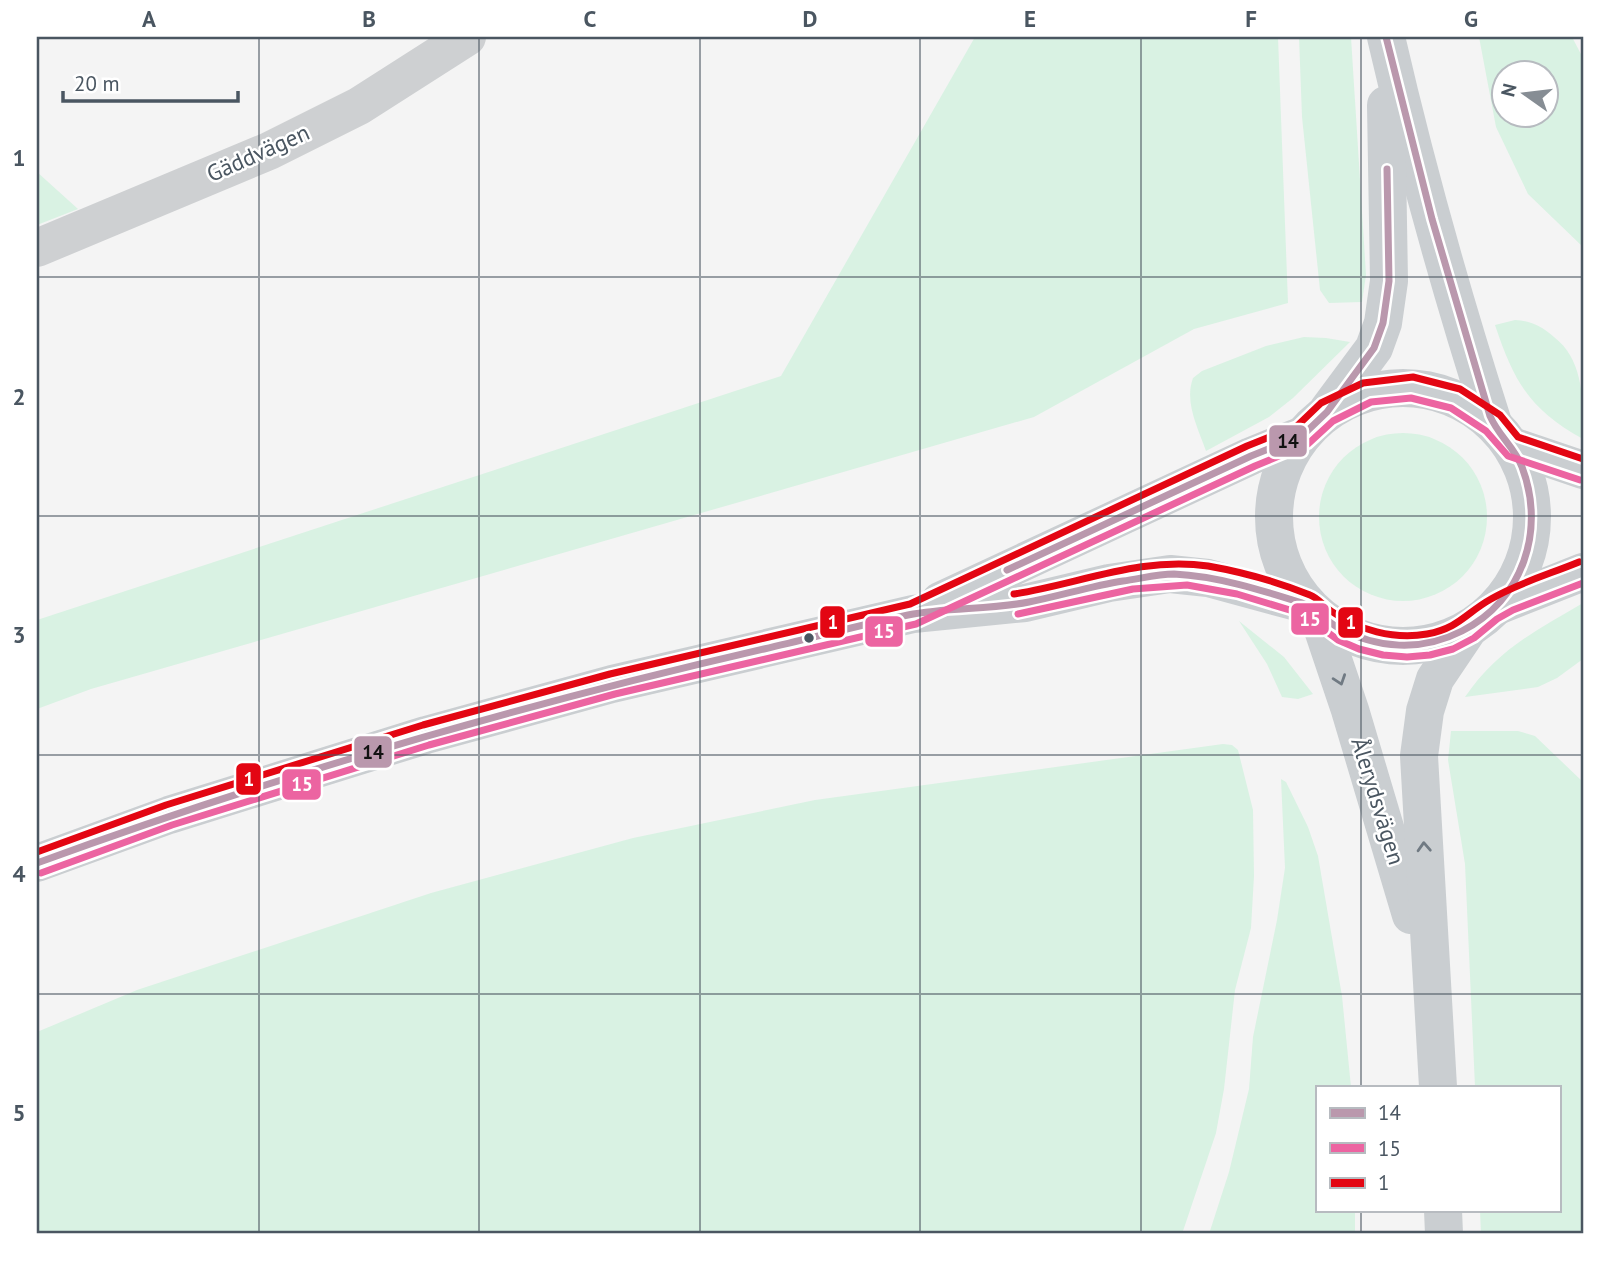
<svg xmlns="http://www.w3.org/2000/svg" width="1620" height="1271" viewBox="0 0 1620 1271" font-family="'PT Sans',sans-serif">
<style>
.green{fill:#d9f2e3;fill-rule:evenodd}
.lines{fill:none;stroke-linecap:round;stroke-linejoin:round}
.minor{stroke:#ced0d2;stroke-width:38}
.major{stroke:#caced1;stroke-width:38}
.bus-1-casing{stroke:#fff;stroke-width:12}
.bus-2-casing{stroke:#fff;stroke-width:12}
.bus-3-casing{stroke:#fff;stroke-width:12}
.bus-1{stroke:#ba98ad;stroke-width:7}
.bus-2{stroke:#ec64a1;stroke-width:7}
.bus-3{stroke:#e30613;stroke-width:7}
.oneway{stroke:#707a83}
.grid{fill:none;stroke:#4a5661;stroke-width:2;stroke-opacity:0.55}
.bus-dot{fill:#4a5661;stroke:#fff;stroke-width:2.5}
.labels{text-anchor:middle;stroke-width:5;stroke-linejoin:round;paint-order:stroke}
.street-label{font-size:23px;fill:#4a5661;stroke:#fff}
.line-badge{stroke:#fff;stroke-width:2.5}
.badge-label{font-size:19px;text-anchor:middle;font-weight:bold;fill:#fff}
.pale-badge-label{font-size:19px;text-anchor:middle;font-weight:bold;fill:#111}
.neatline{fill:none;stroke:#4a5661;stroke-width:2.5}
.grid-label{font-size:23px;text-anchor:middle;font-weight:bold;fill:#4a5661}
</style>
<rect width="100%" height="100%" fill="#f4f4f4"/>
<!-- green -->
<g class="green">
<polygon points="975,37 1278,37 1288,303 1194,329 1034,417 91,689 37,709 37,620 781,376"/>
<polygon points="1299,37 1351,37 1366,275 1362,302 1329,303 1320,290 1302,117"/>
<path d="M1479 37H1572L1583 58V247L1528 194 1496 127ZM1504 74H1546V116H1504Z"/>
<polygon points="37,172 78,209 37,225"/>
<path d="M1515 320C1532 321 1541 326 1554 337 1585 361 1583 403 1583 439 1530 410 1514 382 1495 325Z"/>
<path d="M1304 337 1326 338 1350 342 1293 398 1269 417 1206 451C1198 428 1184 402 1193 378L1202 371 1266 346Z"/>
<circle cx="1403" cy="517" r="84"/>
<path d="M1583 603V659L1557 678 1538 687 1465 697C1497 650 1535 631 1583 603Z"/>
<polygon points="1239,621 1284,657 1313,694 1298,699 1282,697 1267,664"/>
<polygon points="1451,731 1518,731 1535,736 1583,782 1583,1234 1481,1234 1480,1210 1559,1210 1559,1087 1475,1087 1465,864 1448,760"/>
<polygon points="1223,744 1232,745 1238,750 1253,810 1254,876 1251,928 1235,990 1224,1089 1216,1133 1182,1234 37,1234 37,1032 137,990 431,893 633,838 815,800"/>
<polygon points="1281,779 1286,782 1308,827 1318,856 1342,996 1351,1087 1317,1087 1317,1210 1355,1210 1355,1234 1209,1234 1229,1172 1249,1089 1253,1037 1277,920 1285,868"/>
</g>
<g class="lines">
<!-- minor -->
<polyline class="minor" points="37,248 269,151 359,106 467,37"/>
<!-- major -->
<g class="major">
<path d="M1386 37C1416 167 1452 295 1493 423"/>
<circle cx="1403" cy="517" r="129"/>
<polyline points="1328,410 1374,348 1383,323 1389,281 1386,105"/>
<polyline points="1512,446 1583,470"/>
<polyline points="940,601 1251,456 1303,435"/>
<polyline points="1497,606 1583,572"/>
<polyline points="1318,615 1350,710 1411,915"/>
<polyline points="37,863 169,815 426,735 612,684 913,614 1025,603 1109,583 1170,574 1208,578 1308,605"/>
<polyline points="1438,1087 1419,756 1425,711 1435,679 1468,630"/>
<polyline points="1443,1210 1444,1234"/>
</g>
<!-- bus-1 casing -->
<g class="bus-1-casing">
<g id="bus-1">
<polyline points="1007,570 1251,456 1303,435 1327,412 1374,348 1383,323 1389,281 1387,169"/>
<path d="M37 863C275 776 517 706 764 649 812 638 860 625 908 615 948 607 989 610 1029 602 1060 596 1091 586 1123 581 1139 579 1157 574 1174 574 1217 576 1261 590 1302 603 1315 608 1325 620 1337 627 1377 649 1421 652 1462 631 1523 600 1546 530 1522 467 1515 448 1498 435 1490 416L1432 219 1386 37"/>
</g>
</g>
<!-- bus-2 casing -->
<g class="bus-2-casing">
<g id="bus-2">
<polyline points="1018,614 1133,589 1187,585 1237,594 1303,614 1338,640 1359,649 1383,655 1407,657 1430,655 1453,649 1474,638 1497,619 1513,610 1583,583"/>
<polyline points="41,873 172,825 429,745 615,694 916,624 1255,466 1308,444 1333,421 1371,402 1411,398 1451,408 1486,431 1508,456 1580,480"/>
</g>
</g>
<!-- bus-3 casing -->
<g class="bus-3-casing">
<g id="bus-3">
<path d="M1014 594C1079 584 1141 556 1208 566 1242 572 1278 582 1310 595 1318 598 1324 606 1331 611 1358 630 1394 640 1427 634 1459 628 1466 613 1491 599 1518 583 1550 574 1579 562"/>
<polyline points="37,852 166,805 423,725 610,674 910,604 1247,446 1297,426 1321,403 1363,383 1413,377 1460,389 1500,415 1518,437 1583,459"/>
</g>
</g>
<!-- bus-1 -->
<use href="#bus-1" class="bus-1"/>
<!-- bus-2 -->
<use href="#bus-2" class="bus-2"/>
<!-- bus-3 -->
<use href="#bus-3" class="bus-3"/>
</g>
<!-- one-way arrows -->
<defs><path id="oneway-chevron" d="M-2-3.5L2.5 0L-2 3.5" fill="none" stroke-width="1.6" stroke-linecap="round" stroke-linejoin="round" transform="scale(1.75)"/></defs>
<g class="oneway">
<use href="#oneway-chevron" transform="translate(1340 680) rotate(71)"/>
<use href="#oneway-chevron" transform="translate(1424 847) rotate(-93)"/>
</g>
<!-- grid -->
<path class="grid" d="M259 37V1234M479 37V1234M700 37V1234M920 37V1234M1141 37V1234M1361 37V1087M37 277H1583M37 516H1583M37 755H1583M37 994H1583M1361 1210V1234"/>
<!-- markers -->
<circle class="bus-dot" cx="809" cy="638" r="6"/>
<g class="labels">
<!-- street labels -->
<g class="street-label">
<text transform="translate(258 153) rotate(-24)" y="8">Gäddvägen</text>
<text transform="translate(1378 801) rotate(73)" y="8">Ålerydsvägen</text>
</g>
</g>
<g class="line-badge">
<rect x="1268" y="424" width="40" height="34" rx="7" fill="#ba98ad"/>
<rect x="1290" y="602" width="40" height="34" rx="7" fill="#ec64a1"/>
<rect x="819" y="605" width="27" height="34" rx="7" fill="#e30613"/>
<rect x="1337" y="606" width="27" height="33" rx="7" fill="#e30613"/>
<rect x="864" y="615" width="40" height="33" rx="7" fill="#ec64a1"/>
<rect x="353" y="735" width="40" height="34" rx="7" fill="#ba98ad"/>
<rect x="235" y="762" width="27" height="34" rx="7" fill="#e30613"/>
<rect x="281" y="768" width="41" height="33" rx="7" fill="#ec64a1"/>
</g>
<g class="badge-label">
<text x="1310" y="626">15</text>
<text x="833" y="629">1</text>
<text x="1351" y="629">1</text>
<text x="884" y="638">15</text>
<text x="249" y="786">1</text>
<text x="302" y="791">15</text>
</g>
<g class="pale-badge-label">
<text x="1288" y="448">14</text>
<text x="373" y="759">14</text>
</g>
<!-- border -->
<rect width="1620" height="1271" fill="none" stroke="#ffffff" stroke-width="77"/>
<!-- legend -->
<rect x="1316" y="1086" width="245" height="126" fill="#ffffff" stroke="#b7bbc0" stroke-width="2"/>
<rect x="1330" y="1108" width="35" height="10" fill="#ba98ad" stroke="#b7bbc0" stroke-width="2"/>
<text x="1378" y="1120" font-size="21" fill="#4a5661">14</text>
<rect x="1330" y="1143" width="35" height="10" fill="#ec64a1" stroke="#b7bbc0" stroke-width="2"/>
<text x="1378" y="1156" font-size="21" fill="#4a5661">15</text>
<rect x="1330" y="1178" width="35" height="10" fill="#e30613" stroke="#b7bbc0" stroke-width="2"/>
<text x="1378" y="1190" font-size="21" fill="#4a5661">1</text>
<!-- north arrow -->
<g transform="translate(1525 94) rotate(284)"><circle r="33" fill="#ffffff" stroke="#b7bbc0" stroke-width="2"/>
<path d="M0-5L12 26L0 18L-12 26Z" fill="#868d94"/>
<text y="-10" font-size="19" font-weight="bold" text-anchor="middle" fill="#4a5661">N</text>
</g>
<!-- scale -->
<path d="M63 91v10h175v-10" fill="none" stroke="#4a5661" stroke-width="3.5"/>
<text x="74" y="91" font-size="21" fill="#4a5661" stroke="#ffffff" stroke-width="5" paint-order="stroke">20 m</text>
<rect x="38" y="38" width="1544" height="1194" class="neatline"/>
<g class="grid-label">
<text x="149" y="27">A</text>
<text x="369" y="27">B</text>
<text x="590" y="27">C</text>
<text x="810" y="27">D</text>
<text x="1030" y="27">E</text>
<text x="1251" y="27">F</text>
<text x="1471" y="27">G</text>
<text x="19" y="166">1</text>
<text x="19" y="405">2</text>
<text x="19" y="643">3</text>
<text x="19" y="882">4</text>
<text x="19" y="1121">5</text>
</g>
</svg>
